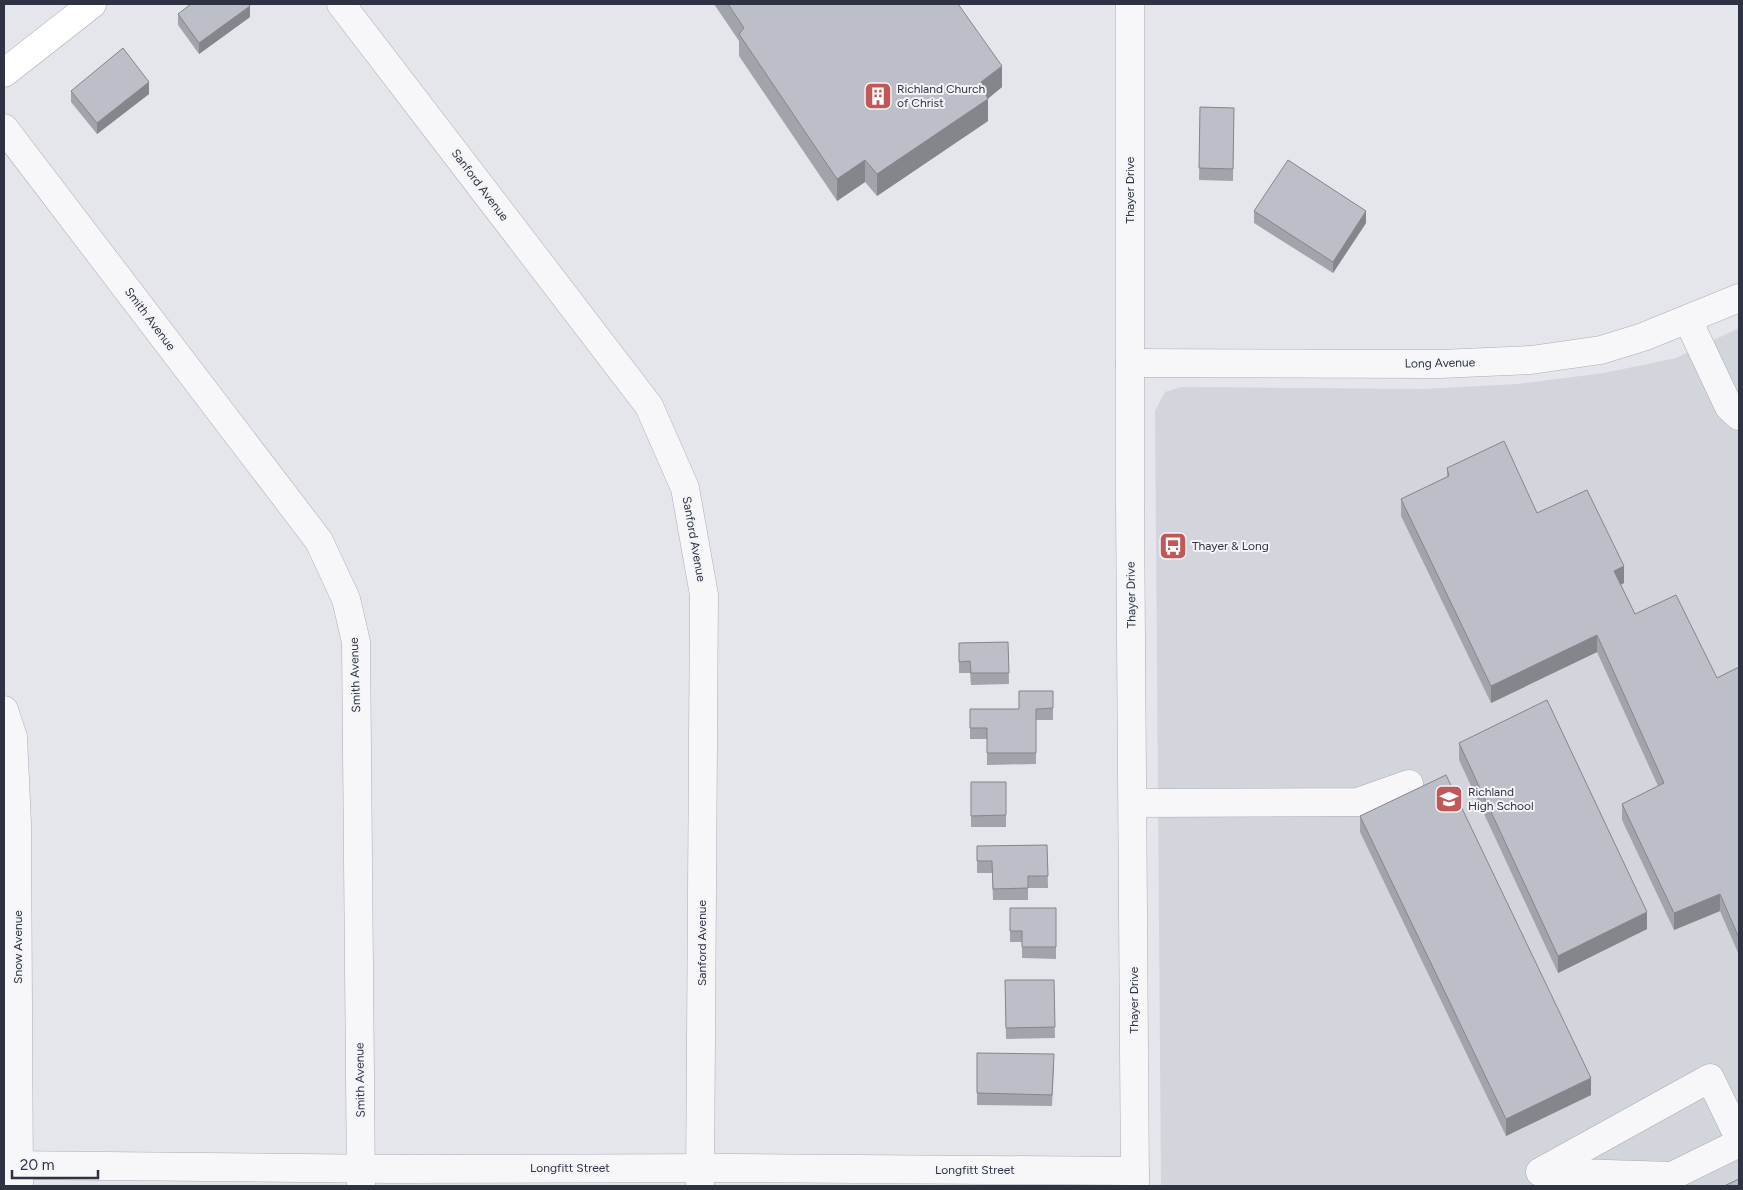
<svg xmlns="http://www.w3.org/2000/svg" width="1743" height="1190" viewBox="0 0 1743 1190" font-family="Figtree,sans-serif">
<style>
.built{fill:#d3d5dd}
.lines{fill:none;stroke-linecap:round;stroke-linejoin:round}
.minor-casing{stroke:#aaacb5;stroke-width:29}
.major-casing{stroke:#a5a9b5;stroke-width:29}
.minor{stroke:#f7f7f9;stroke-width:28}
.major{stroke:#fff;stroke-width:28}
.wall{fill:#a2a4ab}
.shaded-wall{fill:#84868b}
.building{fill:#bcbfc7;stroke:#84868b}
.labels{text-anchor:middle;stroke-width:4;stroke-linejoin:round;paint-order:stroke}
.poi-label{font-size:12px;fill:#2e3242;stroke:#f4f5f8;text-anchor:start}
.street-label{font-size:12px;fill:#2e3242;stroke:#f4f5f8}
</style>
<rect width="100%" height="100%" fill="#e5e6eb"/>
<!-- built -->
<polygon class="built" points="1739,328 1739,1186 1161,1186 1155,411 1165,392 1181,387 1421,389 1518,384 1604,373 1676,358"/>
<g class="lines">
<!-- minor casing -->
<g class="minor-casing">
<g id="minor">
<polyline points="341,4 649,406 685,488 704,595 700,1186"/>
<polyline points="1130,4 1130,502 1135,1186"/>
<polyline points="4,128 319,541 346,599 356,642 361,1186"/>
<polyline points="1688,320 1729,407 1739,416"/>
<polyline points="1130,363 1441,364 1531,360 1601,350 1643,337 1739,298"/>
<polyline points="4,710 13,737 17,824 19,1186"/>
<polyline points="1133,803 1358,802 1409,784"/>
<polyline points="4,1165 392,1169 732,1168 1135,1171"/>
<polyline points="1540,1172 1710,1078 1739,1138"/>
<polyline points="1541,1172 1672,1176 1739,1143"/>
</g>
</g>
<!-- major casing -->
<g class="major-casing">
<polyline id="major" points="4,73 92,4"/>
</g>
<!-- minor -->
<use href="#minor" class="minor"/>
<!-- major -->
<use href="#major" class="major"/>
</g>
<!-- wall -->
<g class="wall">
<polygon points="714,4 958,4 1002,87 987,99 988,121 877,196 865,182 837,201 739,56 739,41"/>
<polygon points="178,14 250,17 199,54 178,25"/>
<polygon points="71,91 149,94 97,134 71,102"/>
<polygon points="1200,107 1234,108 1233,181 1199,180"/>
<polygon points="1254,211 1366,223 1333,273 1254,223"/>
<polygon points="1447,468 1537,513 1624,583 1620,585 1635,614 1717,678 1739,667 1739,955 1720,911 1674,930 1622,820 1622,804 1658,786 1597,652 1491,703 1401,516 1401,499 1447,477"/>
<polygon points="1008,642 1009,684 971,685 970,673 959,673 959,643"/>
<polygon points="1053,691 1053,720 1036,720 1036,764 987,765 987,739 970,739 970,709 1019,709"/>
<polygon points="1459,743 1647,929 1558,973 1459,760"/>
<rect x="971" y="782" width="35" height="45"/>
<polygon points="1360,816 1591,1095 1506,1136 1360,832"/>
<polygon points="1047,845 1048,888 1028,888 1028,900 993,900 992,873 977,873 977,846"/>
<polygon points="1010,908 1056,908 1056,959 1022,958 1022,942 1010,942"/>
<polygon points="1005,980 1054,980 1055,1038 1006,1039"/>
<polygon points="977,1053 1054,1066 1052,1106 977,1105"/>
</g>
<!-- shaded-wall -->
<g class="shaded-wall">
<polygon points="250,6 250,17 199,54 199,43"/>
<polygon points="1002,66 1002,87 984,102 988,99 988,121 877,196 877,174 981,82"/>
<polygon points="149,82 149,94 97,134 97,123"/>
<polygon points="865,160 865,182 837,201 837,179"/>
<polygon points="1366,211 1366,223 1333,273 1333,262"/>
<polygon points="1624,566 1624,583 1614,588 1614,571"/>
<polygon points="1597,635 1597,652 1491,703 1491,686"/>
<polygon points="1720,894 1720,911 1674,930 1674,913"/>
<polygon points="1647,912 1647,929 1558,973 1558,956"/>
<polygon points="1591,1078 1591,1095 1506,1136 1506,1119"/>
</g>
<!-- building -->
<g class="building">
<polygon points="191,4 249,4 250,6 199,43 178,14"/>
<polygon points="728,4 958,4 1002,66 981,82 988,99 877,174 865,160 837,179 739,34 744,28"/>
<polygon points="123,48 149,82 97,123 71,91"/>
<polygon points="1200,107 1234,108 1233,169 1199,168"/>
<polygon points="1288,160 1366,211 1333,262 1254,211"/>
<polygon points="1504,441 1537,513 1587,490 1624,566 1614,571 1635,614 1676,595 1717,678 1739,667 1739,938 1720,894 1674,913 1622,804 1664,783 1597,635 1491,686 1401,499 1449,476 1447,468"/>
<polygon points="1008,642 1009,673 971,673 970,661 959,662 959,643"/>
<polygon points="1019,691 1053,691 1053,708 1036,709 1036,753 987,753 987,728 970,728 970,709 1019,709"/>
<polygon points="1547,700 1647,912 1558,956 1459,743"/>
<polygon points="1446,775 1591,1078 1506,1119 1360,816"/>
<polygon points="971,782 1006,782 1006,815 971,816"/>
<polygon points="1047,845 1048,876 1028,876 1028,888 993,889 992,861 977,861 977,846"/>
<polygon points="1010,908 1056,908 1056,947 1022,947 1022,931 1010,931"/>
<polygon points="1005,980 1054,980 1055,1027 1006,1028"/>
<polygon points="977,1053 1054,1054 1052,1095 977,1093"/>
<polygon points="1739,1179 1739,1186 1724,1186"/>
</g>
<!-- icons -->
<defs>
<g id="building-square" transform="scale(1.4375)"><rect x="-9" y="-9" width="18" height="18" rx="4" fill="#c25758" stroke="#f4f5f8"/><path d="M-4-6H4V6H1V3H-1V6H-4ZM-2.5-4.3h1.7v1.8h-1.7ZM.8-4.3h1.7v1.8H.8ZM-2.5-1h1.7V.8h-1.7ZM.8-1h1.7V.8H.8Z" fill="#fff"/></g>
<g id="bus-square" transform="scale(1.4375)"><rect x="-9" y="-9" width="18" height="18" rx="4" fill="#c25758" stroke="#f4f5f8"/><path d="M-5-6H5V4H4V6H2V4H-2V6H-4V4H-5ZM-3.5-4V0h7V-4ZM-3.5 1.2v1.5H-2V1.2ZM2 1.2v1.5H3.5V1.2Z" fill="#fff"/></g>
<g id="school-square" transform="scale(1.4375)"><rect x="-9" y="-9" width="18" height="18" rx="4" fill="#c25758" stroke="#f4f5f8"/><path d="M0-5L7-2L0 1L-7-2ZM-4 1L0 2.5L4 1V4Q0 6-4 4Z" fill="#fff"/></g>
</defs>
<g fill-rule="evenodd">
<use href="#building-square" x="878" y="96"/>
<use href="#bus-square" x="1173" y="546"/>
<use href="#school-square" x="1449" y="799"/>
</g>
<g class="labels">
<!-- poi labels -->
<g class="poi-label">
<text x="897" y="93">Richland Church<tspan x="897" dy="14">of Christ</tspan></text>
<text x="1192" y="550">Thayer &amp; Long</text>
<text x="1468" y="796">Richland<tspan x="1468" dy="14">High School</tspan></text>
</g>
<!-- street labels -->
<g class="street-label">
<text transform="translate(480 185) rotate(53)" y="4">Sanford Avenue</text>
<text transform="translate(1130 190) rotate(-90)" y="4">Thayer Drive</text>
<text transform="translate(150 319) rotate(53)" y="4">Smith Avenue</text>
<text transform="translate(1440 363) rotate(-1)" y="4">Long Avenue</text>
<text transform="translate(694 539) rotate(80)" y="4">Sanford Avenue</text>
<text transform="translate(1131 595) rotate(-91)" y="4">Thayer Drive</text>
<text transform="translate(355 675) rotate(-92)" y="4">Smith Avenue</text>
<text transform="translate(702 943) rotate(-90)" y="4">Sanford Avenue</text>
<text transform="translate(18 947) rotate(-90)" y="4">Snow Avenue</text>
<text transform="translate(1134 1000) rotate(-90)" y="4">Thayer Drive</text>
<text transform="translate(360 1080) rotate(-91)" y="4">Smith Avenue</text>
<text x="570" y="1172">Longfitt Street</text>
<text x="975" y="1174">Longfitt Street</text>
</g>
</g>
<!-- border -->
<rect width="1743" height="1190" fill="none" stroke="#2e3242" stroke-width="10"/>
<!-- scale -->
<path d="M12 1170v8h86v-8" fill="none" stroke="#2e3242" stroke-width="2.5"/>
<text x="20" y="1170" font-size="15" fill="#2e3242" stroke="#f4f5f8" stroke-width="4" paint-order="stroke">20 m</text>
</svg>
